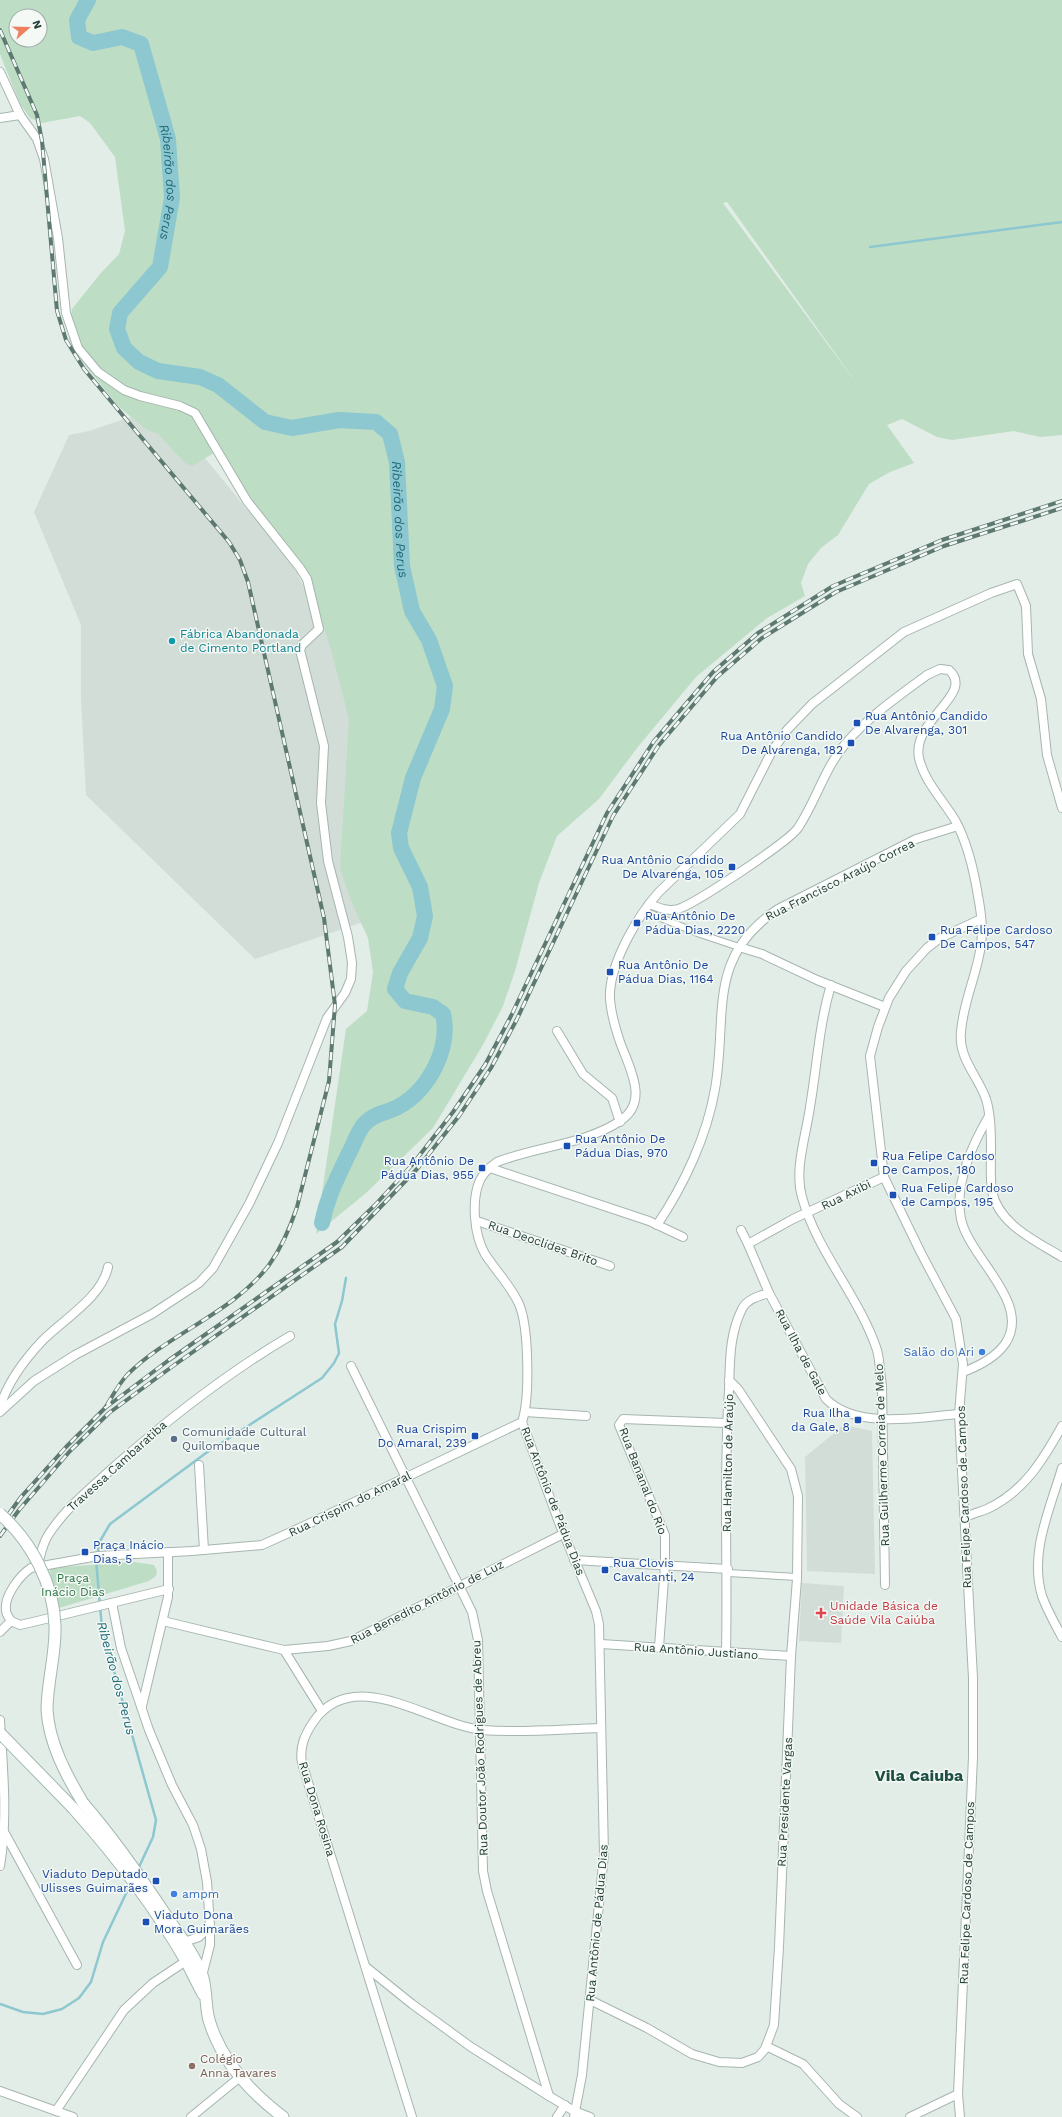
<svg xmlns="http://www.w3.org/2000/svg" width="1062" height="2117" viewBox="0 0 1062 2117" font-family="'Work Sans',sans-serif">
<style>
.built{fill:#d2ddd7}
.green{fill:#bdddc5;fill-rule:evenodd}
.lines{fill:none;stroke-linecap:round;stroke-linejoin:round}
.stream{stroke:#8dc7d0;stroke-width:2.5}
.river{stroke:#8dc7d0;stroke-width:16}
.pedestrian-casing{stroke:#a6b5af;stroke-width:8}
.minor-casing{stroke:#a6b5af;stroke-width:10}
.secondary-casing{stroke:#a2b8b0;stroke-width:13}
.pedestrian{stroke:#fff;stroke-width:6}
.minor{stroke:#fff;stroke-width:8}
.secondary{stroke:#fff;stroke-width:11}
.rail-casing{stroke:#5e7971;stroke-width:4}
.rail{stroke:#f4f9f6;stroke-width:2.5;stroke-dasharray:8;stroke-linecap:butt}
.secondary-bridge-casing{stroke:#a2b8b0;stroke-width:13;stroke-linecap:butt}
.secondary-bridge{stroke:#fff;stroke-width:11}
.culture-dot{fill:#0f9aa8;stroke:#f4f9f6;stroke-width:1.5}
.transit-dot{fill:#1a4fb4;stroke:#f4f9f6;stroke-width:1.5}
.shop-dot{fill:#3f7fe0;stroke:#f4f9f6;stroke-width:1.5}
.service-dot{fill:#5c6f8a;stroke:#f4f9f6;stroke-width:1.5}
.health-dot{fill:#e0444e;stroke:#f4f9f6;stroke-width:1.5}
.education-dot{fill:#8d6e63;stroke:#f4f9f6;stroke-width:1.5}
.labels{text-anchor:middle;stroke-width:3;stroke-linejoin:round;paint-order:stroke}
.culture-label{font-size:12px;fill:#0d838f;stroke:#f4f9f6;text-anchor:start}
.transit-label{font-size:12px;fill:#164399;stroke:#f4f9f6;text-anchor:start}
.street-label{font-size:12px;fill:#233e36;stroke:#f4f9f6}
.shop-label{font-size:12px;fill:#366cbe;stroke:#f4f9f6;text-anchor:end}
.service-label{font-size:12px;fill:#4e5e75;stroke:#f4f9f6;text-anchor:start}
.park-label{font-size:12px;fill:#2e7448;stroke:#f4f9f6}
.health-label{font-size:12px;fill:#be3a42;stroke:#f4f9f6;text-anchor:start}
.education-label{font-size:12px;fill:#785e54;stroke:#f4f9f6;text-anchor:start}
.water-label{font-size:13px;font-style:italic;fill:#1e6b79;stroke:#f4f9f6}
.district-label{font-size:16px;font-weight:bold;fill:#1f5043;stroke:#f4f9f6}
</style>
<rect width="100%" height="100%" fill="#e3ede8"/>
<!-- built -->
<g class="built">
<polygon points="163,406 295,569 338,656 395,911 255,959 86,795 81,700 81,625 34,512 69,435 89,431"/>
<polygon points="844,1425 872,1431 875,1574 807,1571 805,1457"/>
<polygon points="802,1583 844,1586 841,1643 799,1641"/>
</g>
<!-- green -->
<g class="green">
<path d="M0 0H1062V435L1040 437 1014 431 952 440 937 437 902 419 887 425 914 463 890 472 869 484 838 535 821 548 808 564 801 583 805 596 767 618 696 677 637 748 599 799 557 836 539 883 515 971 503 1006 484 1043 433 1128 366 1193 316 1234 346 1029 367 1011 373 972 368 938 352 903 340 868 349 719 332 653 319 612 297 559 256 507 225 456 214 453 192 466 185 463 158 434 147 430 119 407 85 365 69 339 72 309 100 274 119 254 125 231 115 157 90 123 80 116 42 123 30 118 20 104 0 54ZM16 16H40V40H16ZM727 202 860 388 723 203Z"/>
<polygon points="134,1562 154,1565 157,1571 156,1576 149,1581 59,1608 49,1568"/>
</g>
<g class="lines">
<!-- stream -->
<g class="stream">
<polyline points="870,247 1062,222"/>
<polyline points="138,1869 153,1837 156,1820 102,1628 96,1560 100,1541 110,1524 206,1453 322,1378 334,1363 339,1353 335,1324 342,1301 346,1278"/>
<polyline points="0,2004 23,2012 43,2014 62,2009 79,1998 91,1982 103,1942 131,1883"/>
</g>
<!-- river -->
<path class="river" id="s1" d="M88 0 77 20 79 37 93 43 122 37 141 44 168 139 172 198 160 267 120 313 117 329 124 348 139 362 158 371 200 377 218 385 265 422 292 428 339 420 376 422 390 434 397 462 402 566 412 611 429 640 445 686 442 709 413 778 399 833 401 848 420 887 425 916 420 938 400 973 395 989 405 1001 433 1007 443 1014C451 1048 429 1090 398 1107 384 1114 371 1114 362 1127 356 1136 353 1146 348 1155 337 1179 327 1197 322 1223"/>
<!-- pedestrian casing -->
<g class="pedestrian-casing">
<g id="pedestrian">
<polyline points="644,911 700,934 739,947"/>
<polyline points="728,1573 797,1577"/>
</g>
</g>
<!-- minor casing -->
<g class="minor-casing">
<g id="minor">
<polyline points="0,72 20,115 37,139 44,159 58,238 66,313 78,348 98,372 124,390 140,396 180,406 195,413 247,501 300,568 307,579 319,629 302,645 300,650 324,746 321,803 328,861 348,937 352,963 351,979 345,993 327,1018 278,1143 249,1204 213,1268 199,1283 152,1314 75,1355 34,1381 0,1412"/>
<polyline points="0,118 20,115"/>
<path d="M649 904C658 907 667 912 678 909 695 904 788 842 798 828 816 801 824 769 846 743 868 717 899 696 927 675L940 669 949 670C976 694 911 720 919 758 924 781 943 800 955 820 967 842 974 871 978 896 981 911 983 929 981 945 977 975 963 1002 961 1032 958 1058 978 1076 986 1099 991 1115 991 1135 991 1151 991 1164 990 1178 992 1191 998 1224 1036 1241 1062 1257"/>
<polyline points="739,947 762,954 817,980 885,1007"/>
<path d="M831 985C819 1025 817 1066 810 1107 806 1136 794 1169 802 1197 817 1252 859 1296 877 1350 880 1361 880 1374 882 1386L885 1585"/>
<polyline points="557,1031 583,1074 612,1098 620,1122"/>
<polyline points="490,1168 649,1221 683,1237"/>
<polyline points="477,1221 610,1266"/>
<path d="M657 1225C684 1185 707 1136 715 1089 728 1016 705 958 778 909L916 839 958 826"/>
<polyline points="741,1230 748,1244 793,1219 884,1177"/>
<path d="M748 1244 769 1293 826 1399C857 1430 919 1417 959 1414"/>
<polyline points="351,1366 472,1612 478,1640 483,1871 487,1891 549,2096 574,2111 590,2117"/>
<path d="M963 1372C979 1366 995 1358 1005 1344 1033 1303 969 1258 961 1219 954 1185 972 1145 989 1116"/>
<path d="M0 1407C8 1381 25 1359 43 1340 64 1319 102 1297 108 1267"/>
<polyline points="525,1412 586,1416"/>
<polyline points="199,1465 204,1550"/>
<path d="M1062 1468C1050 1509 1029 1553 1042 1596 1047 1610 1055 1624 1062 1637"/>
<path d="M966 1517C973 1513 980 1512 987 1509 1024 1492 1043 1460 1062 1426"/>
<polyline points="574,1560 728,1569"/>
<path d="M38 1566C40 1556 42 1546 47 1537 64 1509 92 1487 116 1465 171 1417 227 1373 290 1336"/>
<polyline points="112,1603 121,1648 149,1730 172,1785 193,1825 201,1849 207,1882 210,1926 210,1945 202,1976"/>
<path d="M11 1621C9 1618 6 1614 6 1610 4 1596 20 1575 31 1568L98 1556 192 1551 262 1545 304 1526 522 1422"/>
<polyline points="11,1621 20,1625 33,1622 169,1589"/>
<polyline points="163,1621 284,1650 322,1711"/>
<polyline points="0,1632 11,1621"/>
<polyline points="601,1644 791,1656"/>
<polyline points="659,1647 665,1565 665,1535 619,1425 623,1419 726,1423"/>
<polyline points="284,1650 328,1646 351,1641 563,1534"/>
<path d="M726 1652C728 1565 723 1477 729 1390 730 1362 729 1335 742 1309 747 1299 759 1296 769 1293"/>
<polyline points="142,1706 168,1597 168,1552"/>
<path d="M0 1720C3 1768 8 1819 0 1866"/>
<polyline points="3,1830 77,1965"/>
<polyline points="184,1942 199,1937 210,1926"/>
<polyline points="366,1967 412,2004 471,2047 549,2096"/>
<polyline points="590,2000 647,2028 692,2054 719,2062 742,2063 758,2057 765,2049 774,2025 779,1947 791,1656 797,1579 798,1496 791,1469 738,1389 729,1380"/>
<polyline points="766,2046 803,2064 839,2104 857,2117"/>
<polyline points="0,2091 73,2117"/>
<polyline points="56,2111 124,2010 153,1983 186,1961"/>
<polyline points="191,2117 240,2077"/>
<path d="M412 2117 302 1763C299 1747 305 1734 314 1721 355 1663 433 1726 483 1730 522 1733 562 1729 601 1728"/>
<polyline points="557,2117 565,2105"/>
<path d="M574 2117 582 2075 604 1854 599 1624 596 1611 560 1525 522 1422C530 1399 529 1327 519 1304 511 1286 496 1271 485 1254 474 1235 471 1200 480 1180 484 1172 490 1167 497 1162 535 1147 586 1144 620 1121 650 1102 629 1067 620 1042 615 1027 609 1007 610 992 612 960 638 915 659 892L740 814 772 751 787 730 812 704 904 632 991 593 1017 584 1026 606 1028 654 1041 699 1047 755 1062 808"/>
<polyline points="910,2117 958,2094"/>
<polyline points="960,2117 958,2094 973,1757 973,1678 959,1414 963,1364 956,1319 921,1253 884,1177 870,1056 878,1027 889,998 906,971 927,948 940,938 981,919"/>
</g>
</g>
<!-- secondary casing -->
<g class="secondary-casing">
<g id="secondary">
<path d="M83 1803C115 1840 142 1879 169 1920 181 1937 195 1956 202 1975 207 1989 205 2006 209 2020 221 2061 250 2092 283 2117"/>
<path d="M73 1808C115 1855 155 1907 186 1961 192 1972 197 1983 203 1994"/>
</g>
</g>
<!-- pedestrian -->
<use href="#pedestrian" class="pedestrian"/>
<!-- minor -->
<use href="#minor" class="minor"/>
<!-- secondary -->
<use href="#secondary" class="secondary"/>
<!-- rail casing -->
<g class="rail-casing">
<g id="rail">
<path d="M0 30 37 115 42 141 57 311 66 340 84 369 229 542 240 560 248 582 324 918 335 1005 329 1081 297 1207C290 1228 282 1247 269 1265 233 1313 169 1333 127 1375 118 1385 112 1397 105 1408"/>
<polyline points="8,1515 21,1497 66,1447 105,1408 169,1360 337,1242 375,1205 412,1165 453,1112 485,1065 511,1016 607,813 654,741 713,672 758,633 833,586 942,540 1062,501"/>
<polyline points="0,1536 19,1510 70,1451 109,1413 173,1366 342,1247 417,1169 459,1116 491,1068 517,1019 613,816 659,745 717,677 762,638 836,592 944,546 1062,508"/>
</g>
</g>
<!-- rail -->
<use href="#rail" class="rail"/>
<!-- secondary-bridge casing -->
<g class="secondary-bridge-casing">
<g id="secondary-bridge">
<path d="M0 1514C31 1541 54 1584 55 1626 56 1654 47 1682 47 1710 49 1743 66 1775 83 1803"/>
<polyline points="0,1733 73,1808"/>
</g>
</g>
<!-- secondary-bridge -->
<use href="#secondary-bridge" class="secondary-bridge"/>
</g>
<!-- markers -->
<circle class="culture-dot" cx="172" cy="641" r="4"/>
<g class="transit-dot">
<rect x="853" y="719" width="8" height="8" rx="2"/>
<rect x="847" y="739" width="8" height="8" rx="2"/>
<rect x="728" y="863" width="8" height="8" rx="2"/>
<rect x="633" y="919" width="8" height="8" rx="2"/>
<rect x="928" y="933" width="8" height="8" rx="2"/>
<rect x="606" y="968" width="8" height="8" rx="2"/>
<rect x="563" y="1142" width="8" height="8" rx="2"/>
<rect x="870" y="1159" width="8" height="8" rx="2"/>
<rect x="478" y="1164" width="8" height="8" rx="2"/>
<rect x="889" y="1191" width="8" height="8" rx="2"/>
<rect x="854" y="1416" width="8" height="8" rx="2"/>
<rect x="471" y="1432" width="8" height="8" rx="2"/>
<rect x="81" y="1548" width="8" height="8" rx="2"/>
<rect x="601" y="1566" width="8" height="8" rx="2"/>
<rect x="152" y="1877" width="8" height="8" rx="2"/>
<rect x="142" y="1918" width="8" height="8" rx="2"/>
</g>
<g class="shop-dot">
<circle cx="982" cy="1352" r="4"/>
<circle cx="174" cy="1894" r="4"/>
</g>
<circle class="service-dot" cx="174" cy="1439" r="4"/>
<path class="health-dot" d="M819 1607h4v4h4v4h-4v4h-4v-4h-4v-4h4z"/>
<circle class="education-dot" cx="192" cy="2066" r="4"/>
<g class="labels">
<!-- culture labels -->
<g class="culture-label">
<text x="180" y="638">Fábrica Abandonada<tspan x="180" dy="14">de Cimento Portland</tspan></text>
</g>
<!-- transit labels -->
<g class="transit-label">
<text x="865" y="720">Rua Antônio Candido<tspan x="865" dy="14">De Alvarenga, 301</tspan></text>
<text x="843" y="740" text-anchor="end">Rua Antônio Candido<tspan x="843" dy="14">De Alvarenga, 182</tspan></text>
<text x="724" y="864" text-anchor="end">Rua Antônio Candido<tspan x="724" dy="14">De Alvarenga, 105</tspan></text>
<text x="645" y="920">Rua Antônio De<tspan x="645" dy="14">Pádua Dias, 2220</tspan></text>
<text x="940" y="934">Rua Felipe Cardoso<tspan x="940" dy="14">De Campos, 547</tspan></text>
<text x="618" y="969">Rua Antônio De<tspan x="618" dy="14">Pádua Dias, 1164</tspan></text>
<text x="575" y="1143">Rua Antônio De<tspan x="575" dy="14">Pádua Dias, 970</tspan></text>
<text x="882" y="1160">Rua Felipe Cardoso<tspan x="882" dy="14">De Campos, 180</tspan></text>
<text x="474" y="1165" text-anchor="end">Rua Antônio De<tspan x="474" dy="14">Pádua Dias, 955</tspan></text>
<text x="901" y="1192">Rua Felipe Cardoso<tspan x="901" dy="14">de Campos, 195</tspan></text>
<text x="850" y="1417" text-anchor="end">Rua Ilha<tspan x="850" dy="14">da Gale, 8</tspan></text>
<text x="467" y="1433" text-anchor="end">Rua Crispim<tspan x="467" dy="14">Do Amaral, 239</tspan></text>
<text x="93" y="1549">Praça Inácio<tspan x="93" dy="14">Dias, 5</tspan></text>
<text x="613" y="1567">Rua Clovis<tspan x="613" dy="14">Cavalcanti, 24</tspan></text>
<text x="148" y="1878" text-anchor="end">Viaduto Deputado<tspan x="148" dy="14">Ulisses Guimarães</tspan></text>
<text x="154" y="1919">Viaduto Dona<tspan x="154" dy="14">Mora Guimarães</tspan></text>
</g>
<!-- street labels -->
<g class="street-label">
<text transform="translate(840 880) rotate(-27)" y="4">Rua Francisco Araújo Correa</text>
<text transform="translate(846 1195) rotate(-26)" y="4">Rua Axibi</text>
<text transform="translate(543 1243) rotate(19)" y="4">Rua Deoclídes Brito</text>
<text transform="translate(801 1352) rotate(62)" y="4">Rua Ilha de Gale</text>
<text transform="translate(882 1455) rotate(-92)" y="4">Rua Guilherme Correia de Melo</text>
<text transform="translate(728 1463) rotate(-89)" y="4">Rua Hamilton de Araújo</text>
<text transform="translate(117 1466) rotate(-42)" y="4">Travessa Cambaratiba</text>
<text transform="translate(643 1481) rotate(69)" y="4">Rua Bananal do Rio</text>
<text transform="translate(964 1497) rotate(-92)" y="4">Rua Felipe Cardoso de Campos</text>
<text transform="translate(553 1501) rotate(69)" y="4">Rua Antônio de Pádua Dias</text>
<text transform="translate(350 1504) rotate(-26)" y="4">Rua Crispim do Amaral</text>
<text transform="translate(427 1602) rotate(-27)" y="4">Rua Benedito Antônio de Luz</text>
<text transform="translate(696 1651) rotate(4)" y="4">Rua Antônio Justiano</text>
<text transform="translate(480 1748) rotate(-92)" y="4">Rua Doutor João Rodrigues de Abreu</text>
<text transform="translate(785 1802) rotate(-87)" y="4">Rua Presidente Vargas</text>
<text transform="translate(317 1809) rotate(73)" y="4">Rua Dona Rosina</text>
<text transform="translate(967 1893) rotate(-88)" y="4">Rua Felipe Cardoso de Campos</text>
<text transform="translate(597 1923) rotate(-85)" y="4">Rua Antônio de Pádua Dias</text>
</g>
<!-- shop labels -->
<g class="shop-label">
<text x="974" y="1356">Salão do Ari</text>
<text x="182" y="1898" text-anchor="start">ampm</text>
</g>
<!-- service labels -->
<g class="service-label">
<text x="182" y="1436">Comunidade Cultural<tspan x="182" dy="14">Quilombaque</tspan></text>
</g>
<!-- park labels -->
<g class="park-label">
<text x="73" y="1582">Praça<tspan x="73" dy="14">Inácio Dias</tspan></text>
</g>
<!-- health labels -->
<g class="health-label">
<text x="830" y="1610">Unidade Básica de<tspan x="830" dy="14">Saúde Vila Caiúba</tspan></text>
</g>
<!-- education labels -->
<g class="education-label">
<text x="200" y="2063">Colégio<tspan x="200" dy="14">Anna Tavares</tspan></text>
</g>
<!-- water labels -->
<g class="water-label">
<text dy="5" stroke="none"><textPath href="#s1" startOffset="247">Ribeirão dos Perus</textPath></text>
<text dy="5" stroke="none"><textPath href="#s1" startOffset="811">Ribeirão dos Perus</textPath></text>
<text transform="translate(117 1678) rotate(75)" y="5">Ribeirão dos Perus</text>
</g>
<!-- district labels -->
<g class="district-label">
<text x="919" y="1781">Vila Caiuba</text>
</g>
</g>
<!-- north arrow -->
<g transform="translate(28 28) rotate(70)"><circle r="19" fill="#f4f9f6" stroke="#a0aea9"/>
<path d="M0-3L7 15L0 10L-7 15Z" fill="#ee8060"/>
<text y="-6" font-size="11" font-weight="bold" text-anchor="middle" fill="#233e36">N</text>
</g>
</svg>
